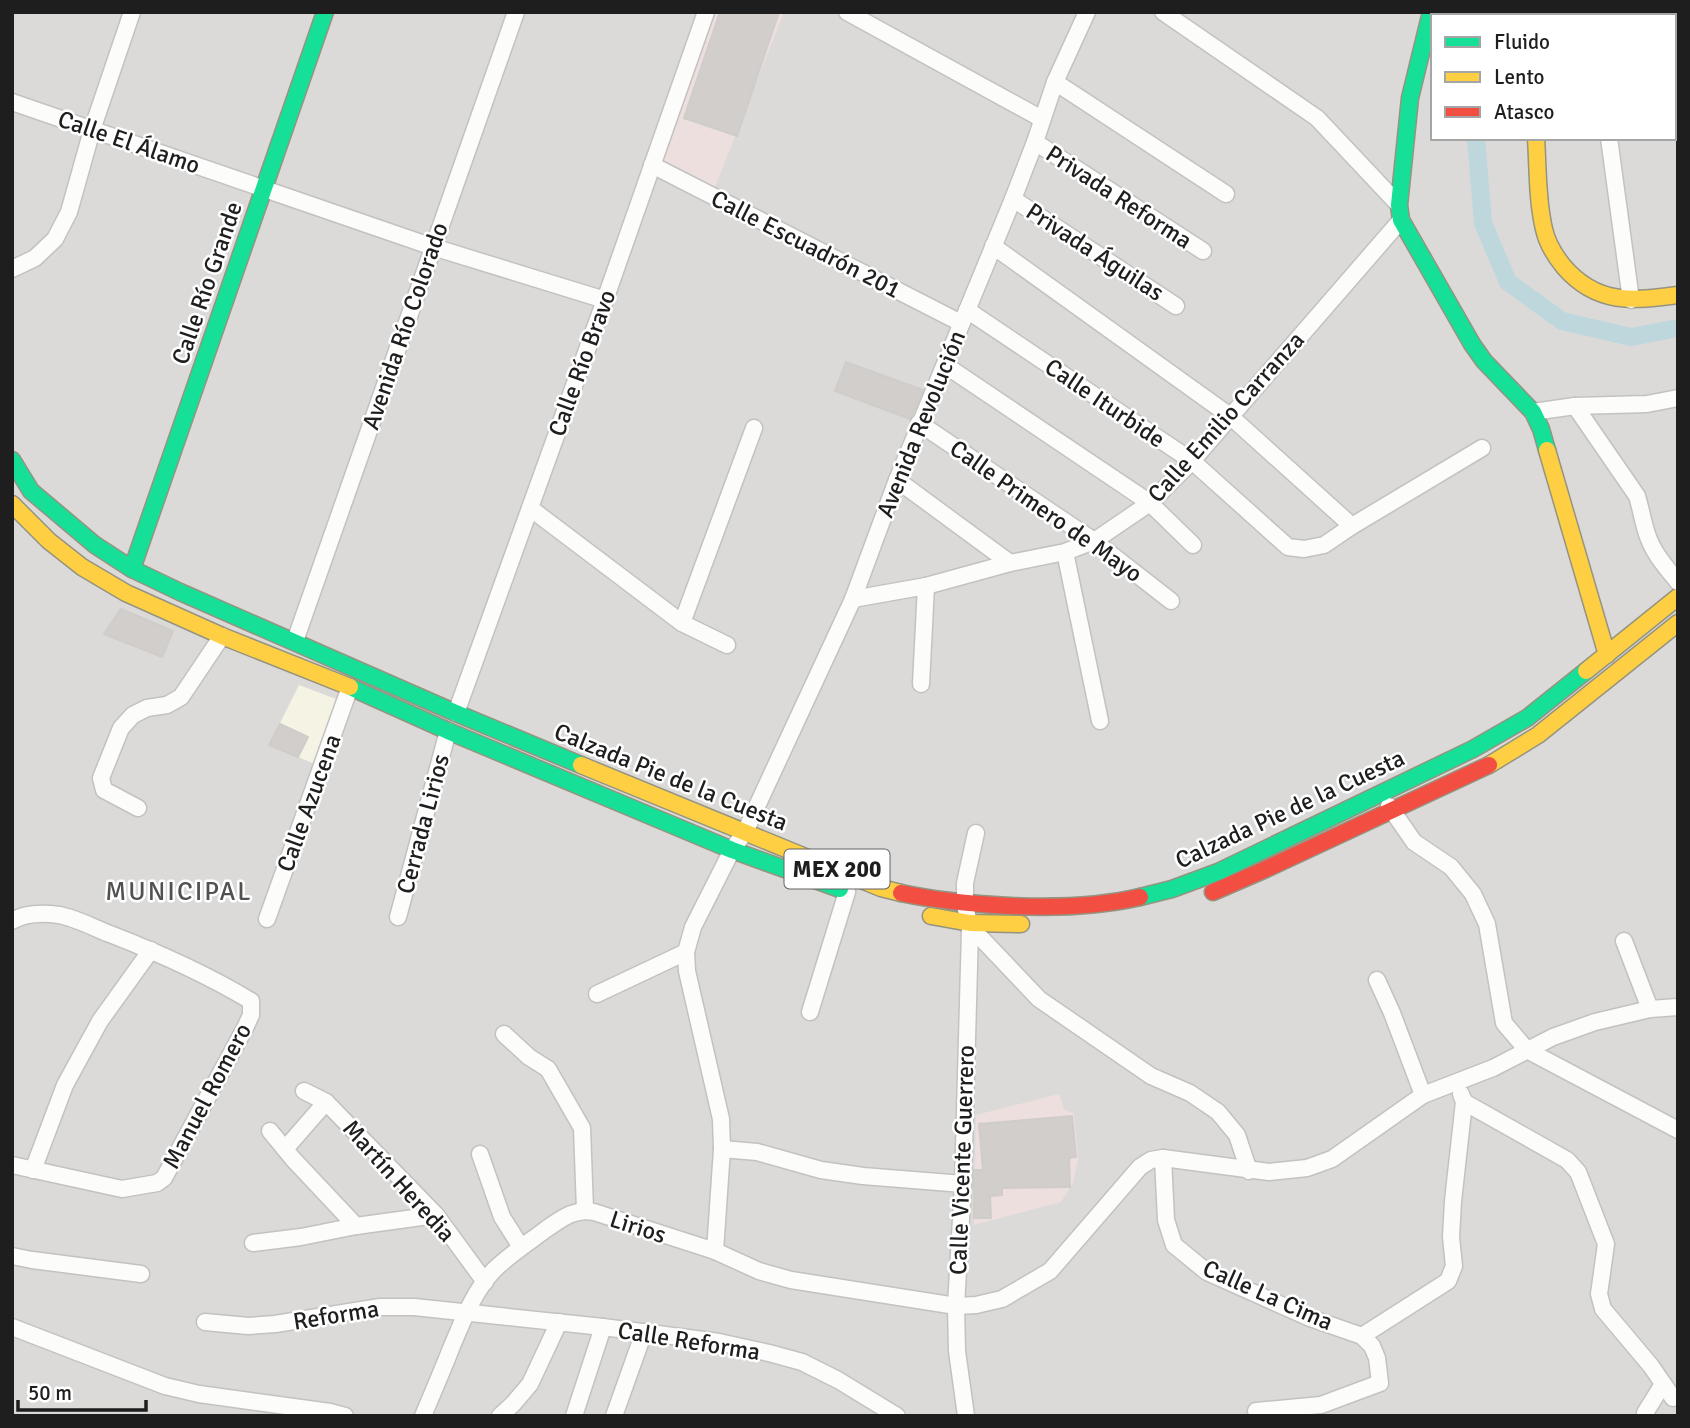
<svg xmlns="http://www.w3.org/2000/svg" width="1690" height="1428" viewBox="0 0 1690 1428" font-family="Signika,sans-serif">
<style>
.residential{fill:#dbdad8;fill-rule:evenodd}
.commercial{fill:#eddfde}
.education{fill:#f5f3e3}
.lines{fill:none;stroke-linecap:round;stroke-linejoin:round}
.canal{stroke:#bdd7dc;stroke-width:18}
.building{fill:#d1cecc;stroke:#cfccc9;stroke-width:2}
.street-casing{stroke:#c3c2c1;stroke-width:19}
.fast-casing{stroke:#949481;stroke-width:19}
.slow-casing{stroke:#949481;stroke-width:19}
.jam-casing{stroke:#949481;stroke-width:19}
.street{stroke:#fcfcfb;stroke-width:16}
.fast{stroke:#16e098;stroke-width:16}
.slow{stroke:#ffcf43;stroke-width:16}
.jam{stroke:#f24e42;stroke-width:16}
.labels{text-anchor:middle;stroke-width:5;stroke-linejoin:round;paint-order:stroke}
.shield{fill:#fff;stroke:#626262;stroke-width:2}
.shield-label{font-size:23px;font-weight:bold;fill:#1e1e1e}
.street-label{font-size:24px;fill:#1e1e1e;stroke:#fff}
.neighbourhood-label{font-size:26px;letter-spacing:2px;fill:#515151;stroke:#fff}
</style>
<rect width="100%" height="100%" fill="#eceae7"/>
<!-- residential -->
<path class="residential" d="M12 12H1678V1416H12ZM1433 16H1674V138H1433Z"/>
<!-- commercial -->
<g class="commercial">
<polygon points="716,12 784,12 714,190 661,166"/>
<polygon points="1059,1094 1064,1109 1074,1114 1078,1159 1073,1183 1061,1202 974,1225 976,1115"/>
</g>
<!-- education -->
<polygon class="education" points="299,685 352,705 322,767 269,745"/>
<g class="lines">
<!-- canal -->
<g class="canal">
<polyline points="1481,16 1482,12"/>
<polyline points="1476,138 1483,223 1508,282 1562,321 1631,337 1678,328"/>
</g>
</g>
<!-- building -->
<g class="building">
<polygon points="720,12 779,12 737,136 684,118"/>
<polygon points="846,362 923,390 910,419 835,391"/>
<polygon points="121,609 173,631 162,657 104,634"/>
<polygon points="280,724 308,737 298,757 269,745"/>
<polygon points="1072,1116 1076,1157 1069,1158 1070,1187 1002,1188 1002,1195 990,1196 991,1218 974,1218 974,1170 983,1170 979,1124"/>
</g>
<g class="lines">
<!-- street casing -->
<g class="street-casing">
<g id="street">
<polyline points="847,12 1042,119"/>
<polyline points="1163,12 1317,118 1399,205"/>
<polyline points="1674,45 1678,45"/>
<polyline points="1055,82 1226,194"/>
<polyline points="12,102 433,247 605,300"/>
<polyline points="1609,138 1631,300"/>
<polyline points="1035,142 1203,251"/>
<polyline points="652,165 961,323"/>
<polyline points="1013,199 1176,306"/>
<polyline points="993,246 1230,416 1352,526"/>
<polyline points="12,269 35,258 55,239 69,212 92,130 132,12"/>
<polyline points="967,310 1192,461 1288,547 1304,549 1324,545 1352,526 1482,448"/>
<polyline points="945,365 1150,503 1193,545"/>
<path d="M1575 406 1637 496C1641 509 1643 522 1647 534 1653 553 1666 567 1678 582"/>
<polyline points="1533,412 1575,406 1647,404 1678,398"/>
<polyline points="919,423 1094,541 1171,601"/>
<polyline points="897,480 1010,563"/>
<polyline points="530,508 682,623 727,645"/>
<polyline points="1065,552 1100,721"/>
<polyline points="853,599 926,586 1010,563 1065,552 1094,541 1150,503 1192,461 1401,220"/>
<polyline points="682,623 754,428"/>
<polyline points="295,641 516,12"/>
<polyline points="921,684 926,586"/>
<polyline points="456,713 605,300 706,12"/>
<polyline points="1389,806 1414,842 1451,867 1473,894 1487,924 1504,1023 1527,1050 1678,1130"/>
<polyline points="138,808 104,790 101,778 121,728 133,715 147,708 167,705 181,697 222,636"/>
<polyline points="398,917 448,731"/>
<polyline points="267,919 350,687"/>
<path d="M12 921C25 913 44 913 59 915 76 918 94 928 110 934 159 953 206 974 251 1001V1015L245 1028 164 1178 157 1183 122 1189 12 1165"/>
<polyline points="970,930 982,939 1039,999 1151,1076 1190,1093 1218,1112 1237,1135 1249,1171"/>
<polyline points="1624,941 1650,1009"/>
<polyline points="1377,980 1392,1013 1423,1095"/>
<polyline points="597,994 686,952"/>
<polyline points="810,1012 847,892"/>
<polyline points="504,1034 529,1057 548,1069 582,1128 585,1210"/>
<polyline points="304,1091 326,1102 436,1215 485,1282"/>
<polyline points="1464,1102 1567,1160 1578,1172 1606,1244 1599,1294 1603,1309 1651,1366 1673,1398"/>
<polyline points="270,1131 293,1159 356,1226"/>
<polyline points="285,1149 326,1102"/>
<polyline points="722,1149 757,1152 821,1170 863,1176 963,1184"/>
<polyline points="480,1154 502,1217 521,1247"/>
<polyline points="1163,1158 1166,1220 1174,1245 1207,1272 1310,1318 1362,1336 1372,1346 1377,1358 1380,1383 1321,1405 1256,1411"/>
<polyline points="33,1170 65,1085 100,1021 151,950"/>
<polyline points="253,1243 301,1237 356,1226 436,1215"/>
<polyline points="715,1251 722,1149 721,1119 687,971 686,952 693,927 732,850 745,832 853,599 897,480 1013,199 1035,142 1055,82 1087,12"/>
<polyline points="12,1256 32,1260 141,1274"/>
<polyline points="205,1322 248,1326 275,1324 380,1307 414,1307 603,1327 719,1342 769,1353 802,1362 838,1380 897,1416"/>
<polyline points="12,1327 165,1386 199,1394 330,1412 345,1416"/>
<polyline points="1362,1336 1448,1281 1454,1266 1451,1237 1453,1201 1464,1102 1461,1094"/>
<polyline points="1645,1413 1663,1384"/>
<path d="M423 1416C433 1392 443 1369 452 1346 463 1320 474 1291 494 1270 509 1255 528 1243 545 1230 561 1219 574 1208 594 1212L715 1251 759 1271 791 1280 956 1306 976 1305 1002 1299 1050 1271 1140 1167 1151 1160 1163 1158 1269 1172 1307 1168 1332 1159 1423 1095 1493 1068 1553 1037 1595 1022 1650 1009 1678 1007"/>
<polyline points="500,1416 513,1404 530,1384 559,1322"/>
<polyline points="574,1416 603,1327"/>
<polyline points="614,1416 644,1332"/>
<polyline points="966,1416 957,1351 956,1306 963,1184 970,930 965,904 965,883 976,833"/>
</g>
</g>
<!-- fast casing -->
<g class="fast-casing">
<g id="fast">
<polyline points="1431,12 1410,98 1399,205 1401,220 1472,344 1484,361 1533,412 1541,429 1547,450"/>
<polyline points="1528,12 1528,16"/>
<polyline points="12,460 31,491 95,545 132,569 180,592 456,713 581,765"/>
<polyline points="132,569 325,12"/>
<polyline points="350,687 448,731 732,850 840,889"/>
<polyline points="1140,897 1172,889 1218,872 1473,749 1527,718 1586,671"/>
</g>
</g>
<!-- slow casing -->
<g class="slow-casing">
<g id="slow">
<path d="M1536 138C1538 168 1537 200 1544 229 1547 243 1555 256 1564 267 1597 305 1633 301 1678 295"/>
<polyline points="1547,450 1607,655"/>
<polyline points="12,504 49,541 82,567 126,593 222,636 350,687"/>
<polyline points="1586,671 1678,597"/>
<polyline points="581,765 881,888 901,893"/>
<polyline points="1489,765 1538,735 1678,623"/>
<polyline points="931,916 970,923 1021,924"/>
</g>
</g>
<!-- jam casing -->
<g class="jam-casing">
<g id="jam">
<polyline points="1213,892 1266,869 1489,765"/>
<path d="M901 893C938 901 973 904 1010 906 1054 908 1097 907 1140 897"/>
</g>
</g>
<!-- street -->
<use href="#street" class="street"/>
<!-- fast -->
<use href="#fast" class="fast"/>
<!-- slow -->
<use href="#slow" class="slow"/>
<!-- jam -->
<use href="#jam" class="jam"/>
</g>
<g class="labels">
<!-- shield labels -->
<rect class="shield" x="784.5" y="849.5" width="105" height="39" rx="5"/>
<g class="shield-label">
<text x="837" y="877">MEX 200</text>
</g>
<!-- street labels -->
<g class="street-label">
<text transform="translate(129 142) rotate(19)" y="8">Calle El Álamo</text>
<text transform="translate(1119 197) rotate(33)" y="8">Privada Reforma</text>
<text transform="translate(806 244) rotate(27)" y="8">Calle Escuadrón 201</text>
<text transform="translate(1095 252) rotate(33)" y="8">Privada Águilas</text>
<text transform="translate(207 283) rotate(-71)" y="8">Calle Río Grande</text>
<text transform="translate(405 326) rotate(-71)" y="8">Avenida Río Colorado</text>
<text transform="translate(582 363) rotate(-70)" y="8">Calle Río Bravo</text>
<text transform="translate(1105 403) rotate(34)" y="8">Calle Iturbide</text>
<text transform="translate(1226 417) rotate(-48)" y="8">Calle Emilio Carranza</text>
<text transform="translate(921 424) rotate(-68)" y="8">Avenida Revolución</text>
<text transform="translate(1046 511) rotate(35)" y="8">Calle Primero de Mayo</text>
<text transform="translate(671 777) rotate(22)" y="8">Calzada Pie de la Cuesta</text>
<text transform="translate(309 803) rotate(-70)" y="8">Calle Azucena</text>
<text transform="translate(1290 809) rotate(-25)" y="8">Calzada Pie de la Cuesta</text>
<text transform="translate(423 824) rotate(-75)" y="8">Cerrada Lirios</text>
<text transform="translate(207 1096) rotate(-62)" y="8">Manuel Romero</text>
<text transform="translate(962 1160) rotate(-88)" y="8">Calle Vicente Guerrero</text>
<text transform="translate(399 1181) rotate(48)" y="8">Martín Heredia</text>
<text transform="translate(638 1227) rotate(18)" y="8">Lirios</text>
<text transform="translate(1268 1295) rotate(24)" y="8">Calle La Cima</text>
<text transform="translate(336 1315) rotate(-9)" y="8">Reforma</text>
<text transform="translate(689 1341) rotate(9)" y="8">Calle Reforma</text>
</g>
<!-- neighbourhood labels -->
<g class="neighbourhood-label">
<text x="179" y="900">MUNICIPAL</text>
</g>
</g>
<!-- border -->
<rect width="1690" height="1428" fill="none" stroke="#1e1e1e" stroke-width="28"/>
<!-- legend -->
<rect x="1431" y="14" width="245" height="126" fill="#ffffff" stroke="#a5a5a5" stroke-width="2"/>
<rect x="1445" y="37" width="35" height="10" fill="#16e098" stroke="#a5a5a5" stroke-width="2"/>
<text x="1494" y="49" font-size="21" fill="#1e1e1e">Fluido</text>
<rect x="1445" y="72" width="35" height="10" fill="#ffcf43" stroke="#a5a5a5" stroke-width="2"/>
<text x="1494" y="84" font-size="21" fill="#1e1e1e">Lento</text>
<rect x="1445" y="107" width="35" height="10" fill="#f24e42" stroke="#a5a5a5" stroke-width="2"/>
<text x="1494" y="119" font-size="21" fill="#1e1e1e">Atasco</text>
<!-- scale -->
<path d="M18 1400v10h128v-10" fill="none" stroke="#1e1e1e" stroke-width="3.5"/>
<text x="28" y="1400" font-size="21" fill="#1e1e1e" stroke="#ffffff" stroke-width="5" paint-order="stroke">50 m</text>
</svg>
